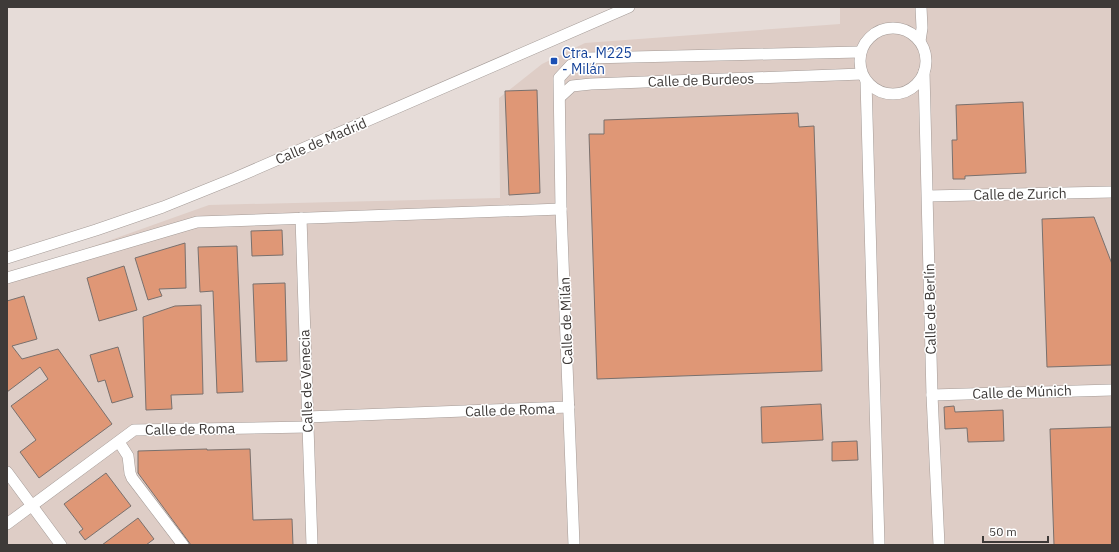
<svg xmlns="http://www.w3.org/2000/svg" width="1119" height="552" viewBox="0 0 1119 552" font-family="'IBM Plex Sans',sans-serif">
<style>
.built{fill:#decdc6}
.building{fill:#df9776;stroke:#79706d}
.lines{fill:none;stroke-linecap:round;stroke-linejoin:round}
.minor-casing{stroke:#a49b97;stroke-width:12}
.minor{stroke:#fff;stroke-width:11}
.transit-dot{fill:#1a4fb4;stroke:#fff;stroke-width:1.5}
.labels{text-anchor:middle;stroke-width:3;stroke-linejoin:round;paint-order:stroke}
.transit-label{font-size:14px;fill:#164399;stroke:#fff;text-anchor:start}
.street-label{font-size:14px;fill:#3e3a38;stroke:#fff}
</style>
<rect width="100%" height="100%" fill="#e6dcd8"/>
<!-- built -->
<polygon class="built" points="840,7 1112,7 1112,545 7,545 7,277 209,205 500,198 499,98 542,64 585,43 840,24"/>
<!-- building -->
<g class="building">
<polygon points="537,90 540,193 509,195 505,91"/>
<polygon points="1023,102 1026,173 965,176 965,179 953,179 952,140 957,140 956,105"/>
<polygon points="798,113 799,127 814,126 822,371 597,379 589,134 604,134 604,120"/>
<polygon points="1094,217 1112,264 1112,365 1047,367 1042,219"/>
<polygon points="282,230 283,255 252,256 251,231"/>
<polygon points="185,243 186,288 159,289 162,296 148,300 135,258"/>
<polygon points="237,246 243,392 217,393 213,291 200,292 198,247"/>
<polygon points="124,266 137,310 99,321 87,278"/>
<polygon points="285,283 287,361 256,362 253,284"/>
<polygon points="24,296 37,339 12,346 22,359 58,349 112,424 39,478 20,452 36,440 11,406 48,379 40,367 7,392 7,301"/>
<polygon points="201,305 203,394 171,395 172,409 146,410 143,317 175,306"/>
<polygon points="118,347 133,397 112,403 105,380 98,382 90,355"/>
<polygon points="821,404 823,440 762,443 761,407"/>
<polygon points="954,406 955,412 1003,410 1004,441 968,442 967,428 945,429 944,407"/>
<polygon points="1112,427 1112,545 1054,545 1050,429"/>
<polygon points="857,441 858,460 832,461 832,442"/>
<polygon points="207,449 207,450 250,449 253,520 292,519 293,545 191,545 138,473 138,451"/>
<polygon points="106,473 131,506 85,540 79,532 83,529 64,504"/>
<polygon points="138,518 154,539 146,545 102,545"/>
</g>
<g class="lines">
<!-- minor casing -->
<g class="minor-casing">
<g id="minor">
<circle cx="893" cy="61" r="33"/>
<polyline points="920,41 922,28 921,7"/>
<polyline points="924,72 932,395 939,545"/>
<polyline points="866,81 879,545"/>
<polyline points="560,97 572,86 591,84 862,74"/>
<polyline points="928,196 1112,192"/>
<polyline points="301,218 312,545"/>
<polyline points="7,258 96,230 163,207 235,178 629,7"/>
<polyline points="7,278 197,222 561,209"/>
<polyline points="932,395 1112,390"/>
<polyline points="307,417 569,407"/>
<polyline points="119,442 128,456 130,473 132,478 183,545"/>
<polyline points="7,472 61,545"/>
<polyline points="7,524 134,430 308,427"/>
<polyline points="574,545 561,209 559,78 571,65 588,58 860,52"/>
</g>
</g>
<!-- minor -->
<use href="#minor" class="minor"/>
</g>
<!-- markers -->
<rect class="transit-dot" x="550" y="57" width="8" height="8" rx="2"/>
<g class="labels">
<!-- transit labels -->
<g class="transit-label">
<text x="562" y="58">Ctra. M225<tspan x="562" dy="16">- Milán</tspan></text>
</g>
<!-- street labels -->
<g class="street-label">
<text transform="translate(701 80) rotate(-2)" y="5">Calle de Burdeos</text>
<text transform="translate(321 141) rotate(-23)" y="5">Calle de Madrid</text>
<text transform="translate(1020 194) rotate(-1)" y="5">Calle de Zurich</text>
<text transform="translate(930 309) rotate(-91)" y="5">Calle de Berlín</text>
<text transform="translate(566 321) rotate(-92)" y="5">Calle de Milán</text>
<text transform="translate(306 381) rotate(-92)" y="5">Calle de Venecia</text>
<text transform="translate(1022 392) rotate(-2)" y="5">Calle de Múnich</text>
<text transform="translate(510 410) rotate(-2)" y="5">Calle de Roma</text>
<text transform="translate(190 429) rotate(-1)" y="5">Calle de Roma</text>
</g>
</g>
<!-- border -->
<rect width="1119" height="552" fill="none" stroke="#3e3a38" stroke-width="16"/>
<!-- scale -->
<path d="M983 536v6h65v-6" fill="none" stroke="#3e3a38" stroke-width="2"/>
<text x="989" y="536" font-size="12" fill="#3e3a38" stroke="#ffffff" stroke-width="3" paint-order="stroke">50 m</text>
</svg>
